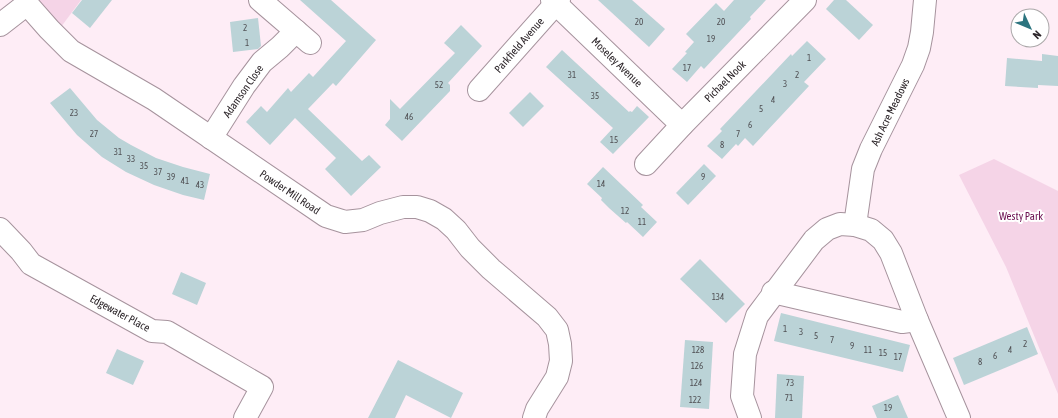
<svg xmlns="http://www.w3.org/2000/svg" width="1058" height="418" viewBox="0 0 1058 418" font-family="'Asap Condensed',sans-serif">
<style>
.green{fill:#f5d4e7}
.building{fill:#bbd3d7}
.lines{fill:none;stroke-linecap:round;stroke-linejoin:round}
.minor-casing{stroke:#a6939d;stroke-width:24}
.minor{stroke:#fff;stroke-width:22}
.labels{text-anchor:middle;stroke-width:4;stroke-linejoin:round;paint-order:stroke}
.number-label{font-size:9px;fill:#505054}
.street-label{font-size:11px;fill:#2c2529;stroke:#fff}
.park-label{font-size:11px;fill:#6b0f50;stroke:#fff}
</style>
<rect width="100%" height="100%" fill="#feedf6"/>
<!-- green -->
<g class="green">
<polygon points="26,0 81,0 55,35"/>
<polygon points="994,159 1058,191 1058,394 1006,267 959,175"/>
</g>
<!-- building -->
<g class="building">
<polygon points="82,0 112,0 90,28 72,13"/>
<polygon points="300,0 331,0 376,40 336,86 333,83 308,109 362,161 369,155 381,167 351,196 325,169 336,158 295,118 270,145 246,122 261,106 267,112 288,88 291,92 309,73 313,77 346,41"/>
<polygon points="598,0 632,0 665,29 649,47"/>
<polygon points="734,0 766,0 750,17 751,19 704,69 701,66 687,82 672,69 687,53 685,52 694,42 686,34 716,3 724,11"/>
<polygon points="834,0 846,0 873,25 859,40 826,9"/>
<polygon points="258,18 261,46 258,49 233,52 230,22"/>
<polygon points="461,25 482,46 448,83 450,85 450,91 402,141 385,125 390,119 390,99 400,109 455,53 444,43"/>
<polygon points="807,41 826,59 804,82 809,86 753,146 745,138 738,146 736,144 722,159 707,146 722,131 720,129 791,54 792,56"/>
<polygon points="562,50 629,112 630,111 632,112 637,106 649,117 613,154 600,142 613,128 546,67"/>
<polygon points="1042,54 1058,56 1058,86 1038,85 1038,88 1005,86 1007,58 1042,61"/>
<polygon points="70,88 97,120 119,138 131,145 156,158 183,167 210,174 204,200 183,195 154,185 126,172 102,157 77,135 50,103"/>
<polygon points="530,92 544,106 523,127 509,113"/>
<polygon points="704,164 716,176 688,205 676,193"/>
<polygon points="603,167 643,205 641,207 657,222 643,237 627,222 626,223 609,208 601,200 602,198 587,184"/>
<polygon points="700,259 745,304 726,323 680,279"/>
<polygon points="181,272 206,283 197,305 172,294"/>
<polygon points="781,313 910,345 903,372 774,341"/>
<polygon points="1027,327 1038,354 964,385 953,358"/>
<polygon points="685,340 713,342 709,409 680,407"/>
<polygon points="117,349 144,361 133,385 106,373"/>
<polygon points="398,360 463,393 451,418 406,395 395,418 368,418"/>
<polygon points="777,374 804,376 802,418 775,418"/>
<polygon points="898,395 908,418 877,418 872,406"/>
</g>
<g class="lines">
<!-- minor casing -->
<g class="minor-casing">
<g id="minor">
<polyline points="26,0 27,4 49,29 71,51 154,99 326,216 345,222 363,220 380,213 403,207 417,207 430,211 444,219 456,230 470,248 491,269 547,317 557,330 560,344 561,361 557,377 537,409 534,418"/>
<polyline points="260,0 310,43"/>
<polyline points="552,0 682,125"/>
<polyline points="0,25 27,4"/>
<polyline points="479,90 559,0"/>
<polyline points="211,138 244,86 262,62 280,47 296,31"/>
<polyline points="646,164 682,125 805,0"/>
<polyline points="855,225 863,169 871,149 913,65 919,48 922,32 925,0"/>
<polyline points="0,229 21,251 31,264 152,331 167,332 262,387 245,418"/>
<polyline points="773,292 902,322 917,320"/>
<polyline points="750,418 742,396 745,354 757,316 814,240 827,229 840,224 855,225 871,230 883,240 891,253 917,320 959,418"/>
</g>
</g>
<!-- minor -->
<use href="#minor" class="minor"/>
</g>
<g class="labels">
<!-- number labels -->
<g class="number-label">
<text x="639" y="25">20</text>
<text x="721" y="25">20</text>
<text x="245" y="31">2</text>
<text x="711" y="42">19</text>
<text x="247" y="46">1</text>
<text x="809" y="61">1</text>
<text x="687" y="71">17</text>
<text x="572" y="78">31</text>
<text x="797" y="78">2</text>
<text x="785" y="87">3</text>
<text x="439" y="88">52</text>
<text x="595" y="99">35</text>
<text x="773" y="103">4</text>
<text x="761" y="112">5</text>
<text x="74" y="116">23</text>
<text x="409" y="120">46</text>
<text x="750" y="128">6</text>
<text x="94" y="137">27</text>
<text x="738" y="137">7</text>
<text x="614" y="143">15</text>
<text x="722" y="148">8</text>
<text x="118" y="155">31</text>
<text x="131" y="162">33</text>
<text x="144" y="169">35</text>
<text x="158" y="175">37</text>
<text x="171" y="180">39</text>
<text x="703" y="180">9</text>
<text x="185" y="184">41</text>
<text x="601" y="187">14</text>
<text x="200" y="188">43</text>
<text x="625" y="214">12</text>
<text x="642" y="225">11</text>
<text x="718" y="300">134</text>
<text x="785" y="332">1</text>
<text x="801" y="335">3</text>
<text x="816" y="339">5</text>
<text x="832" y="343">7</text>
<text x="1025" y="347">2</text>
<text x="852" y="349">9</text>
<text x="698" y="353">128</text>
<text x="868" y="353">11</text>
<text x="1010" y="353">4</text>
<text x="883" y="356">15</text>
<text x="995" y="359">6</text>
<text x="898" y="360">17</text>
<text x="980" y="365">8</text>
<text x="697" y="369">126</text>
<text x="696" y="386">124</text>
<text x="790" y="386">73</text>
<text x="789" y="401">71</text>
<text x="695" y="403">122</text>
<text x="888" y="411">19</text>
</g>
<!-- street labels -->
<g class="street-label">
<text transform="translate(519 45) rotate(-49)" y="4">Parkfield Avenue</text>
<text transform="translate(617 62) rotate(44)" y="4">Moseley Avenue</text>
<text transform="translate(725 81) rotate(-45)" y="4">Pichael Nook</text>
<text transform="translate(243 91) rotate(-55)" y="4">Adamson Close</text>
<text transform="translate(890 112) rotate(-64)" y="4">Ash Acre Meadows</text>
<text transform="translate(290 192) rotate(34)" y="4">Powder Mill Road</text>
<text transform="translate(120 313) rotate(28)" y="4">Edgewater Place</text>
</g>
<!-- park labels -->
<g class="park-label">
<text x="1021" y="220">Westy Park</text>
</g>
</g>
<!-- north arrow -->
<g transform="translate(1030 28) rotate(134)"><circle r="19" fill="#ffffff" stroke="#aba8a9"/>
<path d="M0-3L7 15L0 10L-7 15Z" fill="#2c747f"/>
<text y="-6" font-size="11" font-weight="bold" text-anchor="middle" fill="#2c2529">N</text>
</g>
</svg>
